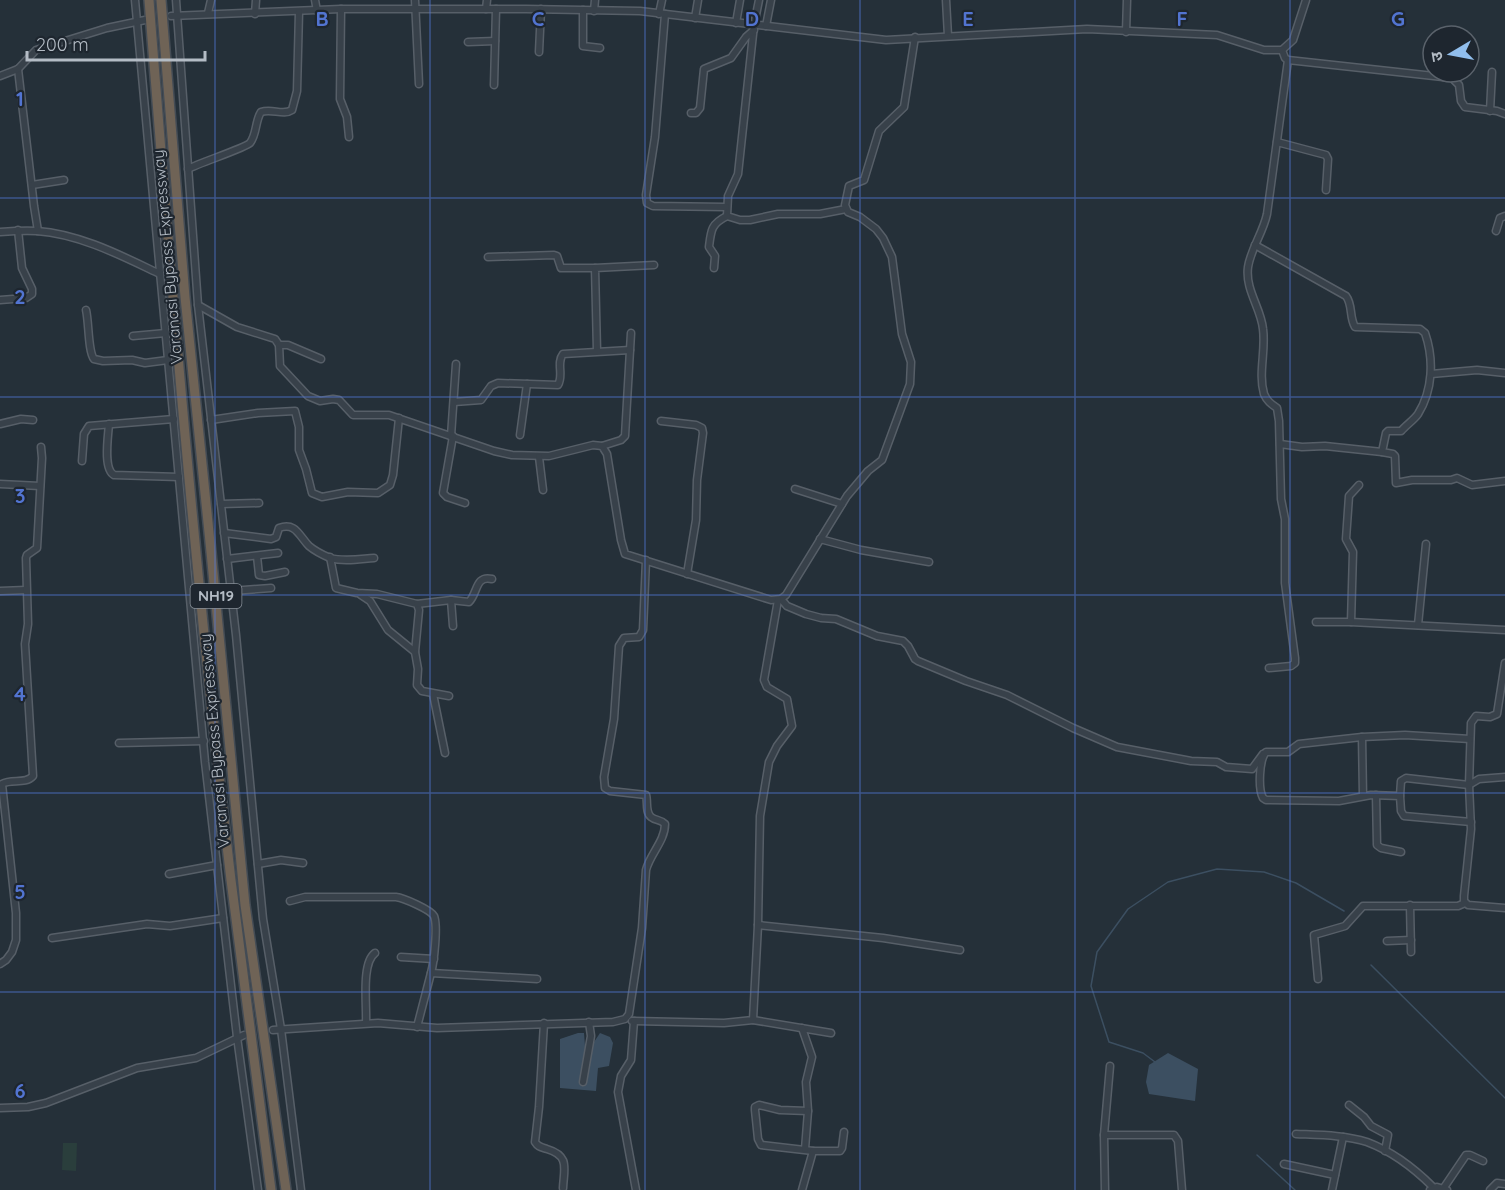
<svg xmlns="http://www.w3.org/2000/svg" width="1505" height="1190" viewBox="0 0 1505 1190" font-family="Quicksand,'Noto Sans Devanagari',sans-serif">
<style>
.green{fill:#2a3e3c}
.water{fill:#3c4f61}
.lines{fill:none;stroke-linecap:round;stroke-linejoin:round}
.stream{stroke:#3c4f61;stroke-width:1.5}
.minor-casing{stroke:#575f68;stroke-width:9}
.highway-casing{stroke:#444c55;stroke-width:12}
.minor{stroke:#38414a;stroke-width:6}
.highway{stroke:#6f6356;stroke-width:9}
.grid{fill:none;stroke:#5274d1;stroke-width:1.5;stroke-opacity:0.55}
.labels{text-anchor:middle;stroke-width:4.5;stroke-linejoin:round;paint-order:stroke}
.shield{fill:#1e262f;stroke:#878f98;stroke-width:1.5}
.shield-label{font-size:15px;font-weight:bold;fill:#b4bcc5}
.street-label{font-size:16px;fill:#b4bcc5;stroke:#1e262f}
.grid-label{font-size:20px;text-anchor:middle;font-weight:bold;fill:#5274d1;stroke:#1e262f;stroke-width:4.5;stroke-linejoin:round;paint-order:stroke}
</style>
<rect width="100%" height="100%" fill="#253039"/>
<!-- green -->
<polygon class="green" points="63,1143 77,1143 76,1171 62,1170"/>
<!-- water -->
<g class="water">
<polygon points="578,1033 584,1033 585,1046 592,1045 600,1033 610,1037 613,1043 609,1066 598,1068 596,1091 560,1088 560,1039"/>
<polygon points="1168,1053 1198,1069 1195,1101 1149,1094 1146,1082 1149,1065"/>
</g>
<g class="lines">
<!-- stream -->
<g class="stream">
<polyline points="1371,965 1505,1098"/>
<polyline points="1155,1062 1143,1053 1109,1042 1091,986 1097,952 1128,909 1168,882 1217,869 1264,872 1296,883 1344,911"/>
<polyline points="1257,1155 1295,1190"/>
</g>
<!-- minor casing -->
<g class="minor-casing">
<g id="minor">
<polyline points="135,0 205,762 237,1037 258,1190"/>
<polyline points="176,0 198,305 236,635 263,919 281,1029 301,1190"/>
<polyline points="315,0 317,11"/>
<polyline points="415,0 419,84"/>
<polyline points="759,0 754,25 738,174 728,196 727,216 740,220 750,220 778,214 820,214 846,209"/>
<polyline points="946,0 948,36"/>
<polyline points="341,9 340,99 347,117 349,137"/>
<polyline points="486,9 487,0"/>
<polyline points="583,10 583,46 600,48"/>
<polyline points="594,11 595,0"/>
<polyline points="208,13 211,0"/>
<polyline points="255,14 256,0"/>
<polyline points="659,14 662,0"/>
<polyline points="665,14 655,137 646,195 647,203 653,206 726,207"/>
<polyline points="171,16 341,9 526,9 640,11 886,40 1087,29 1217,35 1264,50 1282,50 1293,40 1306,0"/>
<polyline points="695,18 698,0"/>
<polyline points="736,23 740,0"/>
<polyline points="766,26 771,0"/>
<polyline points="1126,32 1127,0"/>
<polyline points="468,42 495,41"/>
<polyline points="1282,50 1285,58 1288,60 1452,78 1459,85 1461,101 1465,107 1497,111 1505,114"/>
<polyline points="539,52 541,9"/>
<polyline points="18,69 34,206 38,231"/>
<polyline points="0,76 18,69 36,50 107,28 145,20"/>
<polyline points="494,85 496,9"/>
<polyline points="1490,111 1492,72"/>
<polyline points="691,113 696,113 700,108 704,69 731,58 746,37 754,30"/>
<polyline points="1277,142 1326,155 1328,159 1326,190"/>
<path d="M188 169C199 163 245 148 250 143 257 134 255 121 261 112 272 108 283 116 292 110L297 91 299 12"/>
<polyline points="32,185 64,180"/>
<polyline points="1496,231 1500,218 1505,216"/>
<path d="M0 232C12 231 25 230 37 231 80 234 122 256 160 274"/>
<path d="M1255 245 1346 296C1353 305 1349 317 1355 327L1420 329 1425 333C1434 359 1433 390 1418 414 1414 420 1406 425 1401 431H1388L1386 433 1382 452 1393 454 1395 456 1396 483 1412 480H1451L1457 478 1472 485 1505 481"/>
<polyline points="488,257 554,255 557,256 561,268 595,268"/>
<path d="M714 268 715 256 709 247C711 230 711 224 727 216"/>
<polyline points="0,300 26,298 32,294 32,289 22,268 18,230"/>
<polyline points="198,305 237,327 275,339 279,345 280,366 308,396 320,401 333,399 339,400 353,415 389,415 494,451 512,455 549,456 593,445 602,446 607,454 621,540 625,554 771,600 781,599 786,595 847,496 868,471 882,460 910,384 911,362 902,334 892,257 883,238 876,229 860,217 848,212 845,205 849,186 864,180 879,131 904,107 915,37"/>
<path d="M86 310C89 322 88 352 94 359L103 361 132 360 145 363 168 360"/>
<polyline points="133,336 166,333"/>
<polyline points="279,345 288,345 321,359"/>
<polyline points="597,351 595,268 654,265"/>
<polyline points="1431,374 1477,370 1505,373"/>
<path d="M454 402 481 400 491 386 498 383 558 385C564 375 556 363 563 354L630 350"/>
<polyline points="211,420 258,413 295,411 299,427 299,450 306,469 312,493 322,497 348,492 378,493 390,485 393,475 399,418"/>
<polyline points="661,421 696,425 702,428 703,433 697,480 696,520 687,574"/>
<polyline points="0,424 21,419 33,420"/>
<path d="M109 424C108 437 103 469 114 475L179 477"/>
<polyline points="520,435 527,384"/>
<polyline points="451,436 456,364"/>
<polyline points="453,436 443,493 447,497 465,503"/>
<polyline points="1280,444 1302,447 1325,446 1382,452"/>
<polyline points="602,446 621,440 625,436 631,333"/>
<polyline points="539,457 543,490"/>
<polyline points="82,461 84,434 89,426 174,419"/>
<polyline points="0,484 40,486"/>
<polyline points="1359,485 1349,496 1346,539 1353,552 1351,622 1505,630"/>
<polyline points="795,489 842,504"/>
<polyline points="221,504 259,503"/>
<path d="M224 533 271 539 276 537 279 528C296 522 299 536 309 546 315 551 323 555 330 558 344 562 360 559 374 558"/>
<polyline points="820,539 861,550 929,562"/>
<polyline points="257,556 259,575 265,576 285,572"/>
<polyline points="330,557 336,588 357,593 377,594 417,604 419,610 415,652 418,669 417,685 422,691 449,696"/>
<polyline points="227,559 278,553"/>
<polyline points="0,591 26,590"/>
<polyline points="231,591 271,588"/>
<polyline points="361,595 370,601 388,630 415,652"/>
<polyline points="781,599 787,606 806,614 821,618 836,619 877,636 903,641 908,646 915,659 918,661 966,681 1007,695 1073,728 1117,747 1191,761 1217,762 1226,767 1252,769 1263,754"/>
<polyline points="451,600 453,626"/>
<path d="M417 604 451 600 469 602C478 593 475 575 492 579"/>
<polyline points="1316,622 1351,622"/>
<polyline points="1418,625 1426,544"/>
<polyline points="1505,663 1497,714 1490,717 1476,716 1471,723 1469,785 1471,829 1464,896 1464,901 1468,905 1505,908"/>
<path d="M1269 668 1291 666 1295 663V658L1285 583V519L1281 499 1279 421 1277 408C1271 404 1267 401 1264 394 1258 373 1266 351 1263 329 1261 308 1245 290 1248 267 1251 248 1263 233 1267 214L1288 60"/>
<polyline points="433,694 445,753"/>
<polyline points="1362,737 1363,796"/>
<path d="M1470 739 1405 735 1362 737 1299 744 1288 752H1266C1259 760 1258 789 1263 798L1266 800 1339 801 1371 795 1400 796 1401 811 1404 816 1471 822"/>
<polyline points="119,743 204,741"/>
<polyline points="1376,795 1377,845 1381,848 1401,852"/>
<polyline points="1400,796 1401,781 1406,778 1469,785 1479,779 1505,777"/>
<polyline points="258,864 281,860 303,863"/>
<polyline points="169,874 217,865"/>
<path d="M290 901 305 897H396C404 898 431 910 434 916 438 926 434 962 431 973"/>
<polyline points="1410,905 1411,952"/>
<polyline points="758,925 883,938 960,950"/>
<polyline points="52,938 147,924 170,926 223,918"/>
<polyline points="1387,941 1411,940"/>
<polyline points="401,957 434,959"/>
<path d="M0 964 6 960 12 952 16 940V913L2 784C11 778 25 785 33 776L25 644 28 624 26 558 27 555 37 548 42 458 41 447"/>
<polyline points="1318,979 1314,935 1345,926 1363,906 1458,906 1465,903"/>
<polyline points="753,1020 831,1033"/>
<polyline points="632,1021 634,1021 631,1060 621,1076 618,1092 636,1190"/>
<polyline points="634,1021 724,1023 753,1020 758,925 760,816 769,762 777,746 792,726 787,699 767,687 764,680 778,600"/>
<path d="M366 1023C367 1006 361 963 375 953"/>
<path d="M544 1023 539 1107 535 1142C538 1147 541 1147 547 1149 570 1156 564 1168 563 1188"/>
<polyline points="417,1027 431,973 537,979"/>
<polyline points="802,1028 812,1057 806,1082 808,1111 780,1110 759,1105 755,1107 755,1110 758,1139 761,1145 813,1151"/>
<path d="M273 1030 378 1023 437 1028 613 1022 625 1019 629 1014 642 928 646 870C650 854 665 841 665 824 660 819 656 821 651 817 645 812 648 801 646 795L610 791 605 788 604 777 614 719 619 646 624 638 639 637 643 630 646 560"/>
<polyline points="583,1082 591,1036 589,1022"/>
<polyline points="1349,1105 1364,1117 1371,1126 1388,1135 1385,1151"/>
<polyline points="0,1108 28,1107 46,1103 137,1068 196,1058 244,1035"/>
<path d="M1296 1134C1319 1135 1345 1135 1367 1142 1391 1151 1415 1169 1433 1187"/>
<polyline points="1104,1135 1174,1135 1178,1141 1182,1190"/>
<polyline points="805,1149 808,1111"/>
<polyline points="1284,1164 1335,1175"/>
<polyline points="1443,1189 1466,1155 1470,1155 1483,1161"/>
<polyline points="802,1190 813,1151 840,1151 842,1148 844,1132"/>
<polyline points="1105,1190 1104,1135 1110,1066"/>
<polyline points="1332,1190 1343,1137"/>
<polyline points="1430,1190 1437,1187 1447,1190"/>
<polyline points="1490,1190 1497,1183 1505,1184"/>
</g>
</g>
<!-- highway casing -->
<g class="highway-casing">
<g id="highway">
<path d="M149 0C172 294 196 587 231 880 244 983 258 1087 271 1190"/>
<polyline points="161,0 185,297 211,552 245,905 286,1190"/>
</g>
</g>
<!-- minor -->
<use href="#minor" class="minor"/>
<!-- highway -->
<use href="#highway" class="highway"/>
</g>
<!-- grid -->
<path class="grid" d="M215 0V1190M430 0V1190M645 0V1190M860 0V1190M1075 0V1190M1290 0V1190M0 198H1505M0 397H1505M0 595H1505M0 793H1505M0 992H1505"/>
<g class="labels">
<!-- shield labels -->
<rect class="shield" x="190.5" y="584" width="51" height="24" rx="4.5"/>
<g class="shield-label">
<text x="216" y="601">NH19</text>
</g>
<!-- street labels -->
<g class="street-label">
<text transform="translate(167 257) rotate(-95)" y="6">Varanasi Bypass Expressway</text>
<text transform="translate(214 741) rotate(-95)" y="6">Varanasi Bypass Expressway</text>
</g>
</g>
<g class="grid-label">
<text x="322" y="26">B</text>
<text x="538" y="26">C</text>
<text x="752" y="26">D</text>
<text x="968" y="26">E</text>
<text x="1182" y="26">F</text>
<text x="1398" y="26">G</text>
<text x="20" y="106">1</text>
<text x="20" y="304">2</text>
<text x="20" y="503">3</text>
<text x="20" y="701">4</text>
<text x="20" y="899">5</text>
<text x="20" y="1098">6</text>
</g>
<!-- north arrow -->
<g transform="translate(1451 54) rotate(260)"><circle r="28" fill="#1e262f" stroke="#5a626b" stroke-width="1.5"/>
<path d="M0-4.5L10 22L0 15L-10 22Z" fill="#91beed"/>
<text y="-9" font-size="16" font-weight="bold" text-anchor="middle" fill="#b4bcc5">उ</text>
</g>
<!-- scale -->
<path d="M27 51v9h178v-9" fill="none" stroke="#b4bcc5" stroke-width="3"/>
<text x="36" y="51" font-size="18" fill="#b4bcc5" stroke="#1e262f" stroke-width="4.5" paint-order="stroke">200 m</text>
</svg>
